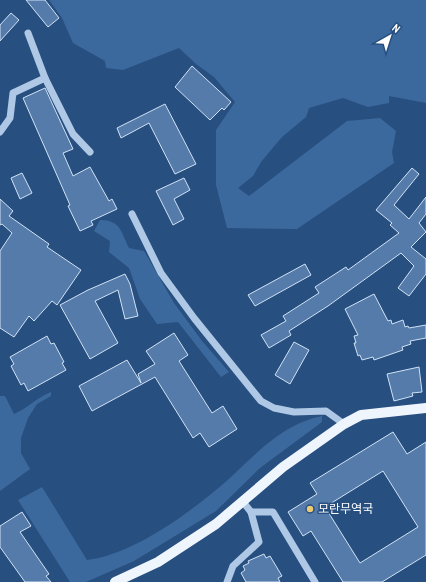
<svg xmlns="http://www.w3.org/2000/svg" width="426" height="582" viewBox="0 0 426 582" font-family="'Archivo Narrow','Noto Sans KR',sans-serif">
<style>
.green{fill:#3c699d}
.building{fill:#547baa;stroke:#d1e2f5;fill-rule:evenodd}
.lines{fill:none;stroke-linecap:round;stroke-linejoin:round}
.minor{stroke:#aec8e5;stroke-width:7}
.major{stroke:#eff5fd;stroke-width:10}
.poi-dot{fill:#edc974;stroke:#274f80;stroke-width:1.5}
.labels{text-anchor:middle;stroke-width:3;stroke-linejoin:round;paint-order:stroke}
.poi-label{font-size:12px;fill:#fff;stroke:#274f80;text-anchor:start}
</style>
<rect width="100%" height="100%" fill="#274f80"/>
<!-- green -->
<g class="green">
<polygon points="49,0 426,0 426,103 389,96 389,103 368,107 343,98 309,108 306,117 282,137 261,162 253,176 238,188 249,196 347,121 380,118 396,131 392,152 394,163 297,229 227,228 216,185 216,130 235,102 214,77 196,64 179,48 123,70 106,68 105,61 73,43 62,18"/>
<path d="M100 220C121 220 121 232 129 248L144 251 174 303 202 341 229 372 221 377 178 322 157 324 140 299 129 268 109 252 110 241 94 231Z"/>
<path d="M51 392V396L37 404 28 418 21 438V453L30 469 0 491V396H5L14 414C28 408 36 398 51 392Z"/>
<path d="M322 416V422L260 468 216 511 134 561 86 582H70L18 500 42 487 87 560C134 555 195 509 230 478 258 452 283 424 322 416Z"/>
</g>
<!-- building -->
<g class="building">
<polygon points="26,0 45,0 59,18 48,27"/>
<polygon points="11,13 19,20 0,41 0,25"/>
<polygon points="192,66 231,102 224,110 222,108 210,120 175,87"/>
<polygon points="45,88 73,149 63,153 73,176 90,167 109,201 112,199 117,209 91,221 93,225 80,231 68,206 70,205 23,98"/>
<polygon points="165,104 196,164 175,174 149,123 121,138 117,128"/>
<polygon points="412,168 419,174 394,205 409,219 426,197 426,214 419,223 426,232 411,247 426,259 426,274 409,296 398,288 414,266 401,253 328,306 289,331 291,335 269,348 261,335 286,321 283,316 319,293 315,287 346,267 348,270 399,233 390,225 392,223 376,210"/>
<polygon points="22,173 32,193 20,199 11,178"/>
<polygon points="184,178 190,190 174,199 184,219 173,225 156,191"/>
<polygon points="0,199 13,211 9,216 49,244 47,247 81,270 57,305 52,301 34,321 29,316 14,337 0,328 0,251 12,233 2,224 0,225"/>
<polygon points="305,264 311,275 255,306 248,295"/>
<polygon points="125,274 130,284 138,316 125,319 118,290 95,301 118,343 90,359 60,305 88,290"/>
<polygon points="374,294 388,321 391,320 392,324 403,320 405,327 408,326 409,328 426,325 426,338 410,341 411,344 402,347 403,350 374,360 373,357 362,360 360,355 358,356 354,343 356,343 354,336 358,335 345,309"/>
<polygon points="174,333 188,355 179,361 212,413 223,406 237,429 209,447 200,433 193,438 155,377 92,411 79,386 127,360 141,383 138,374 155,364 146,351"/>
<polygon points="47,336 51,344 54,343 64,362 62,363 66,370 28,391 24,383 21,385 11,366 14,364 10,357"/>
<polygon points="294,342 309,350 290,384 275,375"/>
<polygon points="419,367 422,392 412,393 413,396 394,401 387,374"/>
<path d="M393 432 407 454 426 442V555L382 582H343L311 531 303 536 288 512 317 494 310 483ZM383 471 418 527 360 563 325 507Z"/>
<polygon points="22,512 31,526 20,532 49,574 46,576 51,582 25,582 0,547 0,526"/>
<polygon points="264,554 266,558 270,556 282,576 278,578 280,582 246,582 241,573 245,570 243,566 249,563 248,561"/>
</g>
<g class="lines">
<!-- minor -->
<g class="minor">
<polyline points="45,78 73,134 90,152"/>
<polyline points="0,132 10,118 13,93 45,78 28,33"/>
<polyline points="132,214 161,273 194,318 261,401 274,408 294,412 326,411 344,424"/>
<polyline points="251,512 273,512 315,582"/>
<polyline points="227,582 233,566 259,542 251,512 243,502"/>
</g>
<!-- major -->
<polyline class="major" points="115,582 158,562 216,524 283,467 344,424 361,415 426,408"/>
</g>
<!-- markers -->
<circle class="poi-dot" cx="310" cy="509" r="4"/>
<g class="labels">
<!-- poi labels -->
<g class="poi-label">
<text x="318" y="513">모란무역국</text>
</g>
</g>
<!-- north arrow -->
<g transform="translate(390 36) rotate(39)" stroke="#274f80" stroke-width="3" paint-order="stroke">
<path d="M0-3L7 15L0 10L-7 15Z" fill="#ffffff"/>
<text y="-6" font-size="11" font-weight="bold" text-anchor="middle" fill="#ffffff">N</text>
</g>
</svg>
